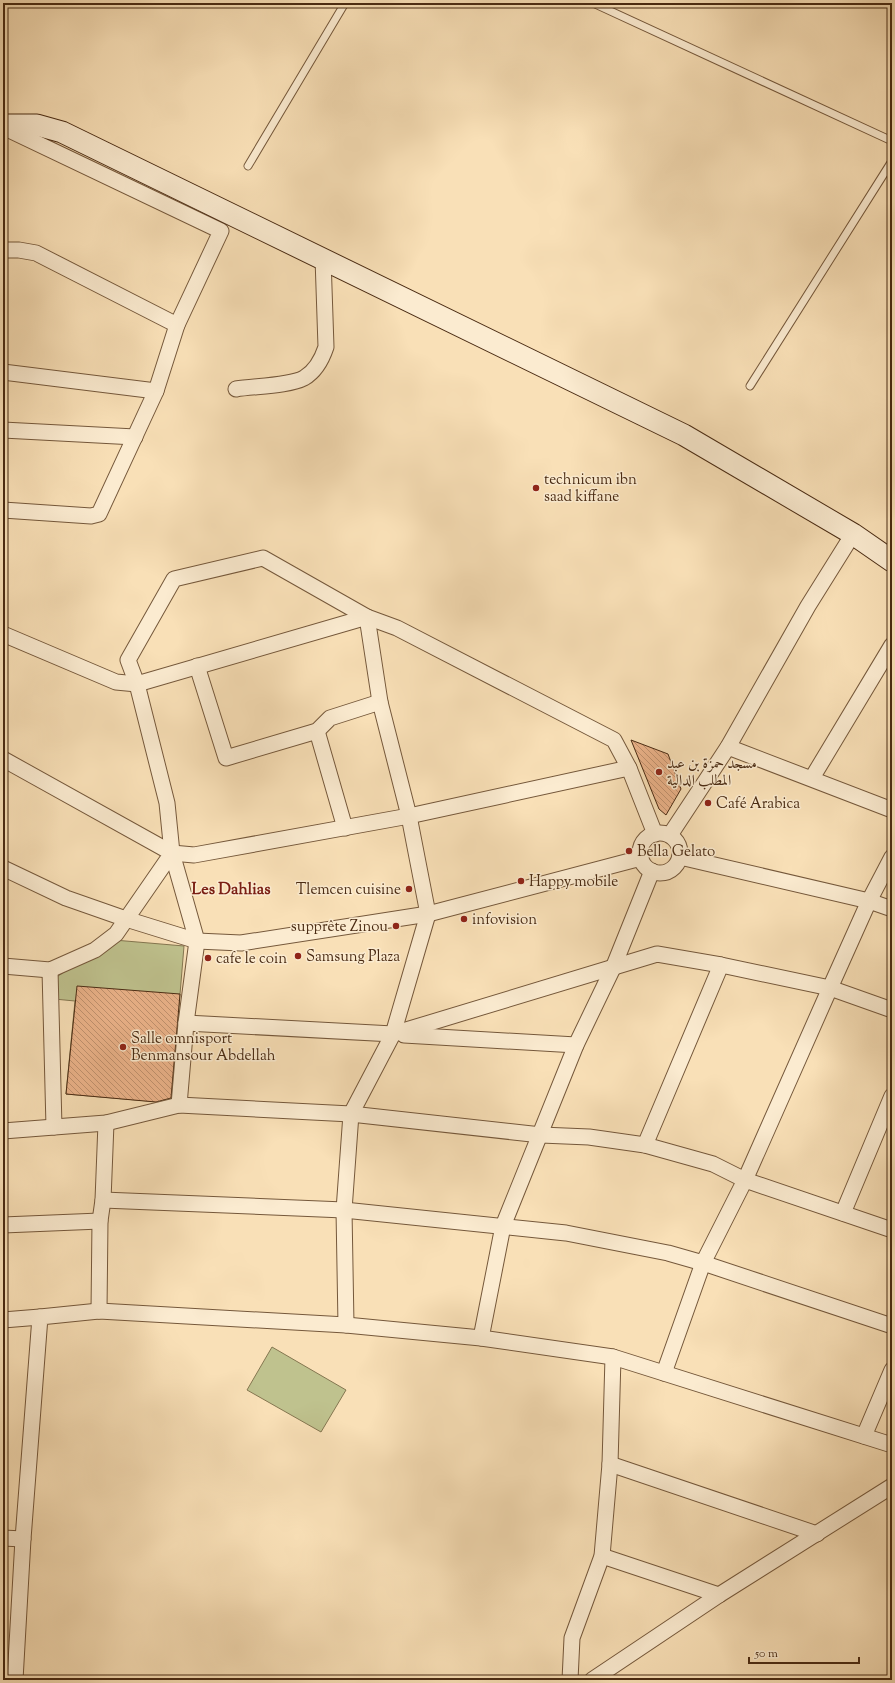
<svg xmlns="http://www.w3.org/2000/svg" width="895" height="1683" viewBox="0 0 895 1683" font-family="'Sorts Mill Goudy',Amiri,serif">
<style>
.grass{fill:#bfc28e;stroke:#847650}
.building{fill:url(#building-back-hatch);stroke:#492a12}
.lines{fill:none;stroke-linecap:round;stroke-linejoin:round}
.lane-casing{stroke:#75583b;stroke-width:9}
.street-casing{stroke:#75583b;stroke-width:17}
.secondary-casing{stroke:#492a12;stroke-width:23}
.lane{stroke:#fbebd0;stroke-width:7}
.street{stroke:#fbebd0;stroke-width:15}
.secondary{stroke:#fbebd0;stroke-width:21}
.poi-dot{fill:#8f2418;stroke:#fbebd0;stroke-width:1.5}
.labels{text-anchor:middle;stroke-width:3;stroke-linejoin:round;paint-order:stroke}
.poi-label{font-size:15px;fill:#492a12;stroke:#fbebd0;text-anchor:start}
.neighbourhood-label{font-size:16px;font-weight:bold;fill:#7a1f14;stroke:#fbebd0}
</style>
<defs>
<pattern id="building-back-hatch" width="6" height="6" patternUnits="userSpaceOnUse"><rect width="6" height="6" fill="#ecb38a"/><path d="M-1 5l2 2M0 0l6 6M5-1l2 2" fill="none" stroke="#c1926f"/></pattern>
</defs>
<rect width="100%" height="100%" fill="#f9e0b7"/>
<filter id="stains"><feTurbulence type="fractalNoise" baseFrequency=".005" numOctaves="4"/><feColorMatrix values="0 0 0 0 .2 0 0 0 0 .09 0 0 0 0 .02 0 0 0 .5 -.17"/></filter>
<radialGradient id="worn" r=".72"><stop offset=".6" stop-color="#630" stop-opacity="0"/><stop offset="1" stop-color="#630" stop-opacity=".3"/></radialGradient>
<!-- grass -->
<g class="grass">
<polygon points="114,940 184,946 171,1103 66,1094 75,1001 54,999 55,978"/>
<polygon points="272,1347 346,1390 321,1432 247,1390"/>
</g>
<!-- building -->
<g class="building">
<polygon points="631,740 668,754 681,789 666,815 659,809"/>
<polygon points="77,986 180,994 171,1098 156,1102 66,1094"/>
</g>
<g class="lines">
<!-- lane casing -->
<g class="lane-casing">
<g id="lane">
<polyline points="593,3 892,141"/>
<polyline points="248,166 345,3"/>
<polyline points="750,386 892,161"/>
</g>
</g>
<!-- street casing -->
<g class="street-casing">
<g id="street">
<polyline points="3,127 221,231 177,325 156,391 99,514 91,516 3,510"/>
<polyline points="3,250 19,250 36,253 177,325"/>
<polyline points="3,372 156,391"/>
<path d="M236 389C254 386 289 386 304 378 316 371 322 359 326 347L323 258"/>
<polyline points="3,430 135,437"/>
<polyline points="3,634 116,682 137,684 367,617 397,628 614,740 629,768 655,834"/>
<polyline points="197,666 226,758 317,731 330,718 380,702"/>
<polyline points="317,731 345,828"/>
<polyline points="728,747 892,810"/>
<polyline points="3,759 172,853 116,934 95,950 50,970 3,966"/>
<polyline points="812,778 892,645"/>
<circle cx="660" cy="853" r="20"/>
<polyline points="670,835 728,747 808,606 853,534"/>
<polyline points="172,853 194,855 409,816 629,768"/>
<polyline points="680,857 869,901 892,909"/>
<polyline points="3,868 66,898 126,919 197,941 241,943 428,914 641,858"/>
<polyline points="50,970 54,1127"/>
<polyline points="186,1023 393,1034 657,954 721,965 830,988 892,1010"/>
<polyline points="404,1035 576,1045"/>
<polyline points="179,1105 186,1023 197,941 172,853 167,803 137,684 128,660 174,579 263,558 367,617 380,702 409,816 428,914 393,1034 351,1114 344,1210 346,1325"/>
<polyline points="3,1131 106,1123 179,1105 351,1114 541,1135 589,1137 645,1145 713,1164 745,1180 892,1230"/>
<polyline points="645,1145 721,965"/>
<polyline points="103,1200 344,1210 566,1233 668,1253 703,1263 892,1326"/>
<polyline points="843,1213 892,1096"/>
<polyline points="3,1225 100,1221"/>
<polyline points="99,1311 100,1221 103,1200 106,1123"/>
<polyline points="3,1320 40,1317"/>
<polyline points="481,1338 503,1226 576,1045 613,968 652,871"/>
<polyline points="664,1373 703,1263 745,1180 830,988 869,901 892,857"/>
<polyline points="864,1436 892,1370"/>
<polyline points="610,1464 817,1534"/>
<polyline points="3,1538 23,1539"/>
<polyline points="602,1556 719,1595"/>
<polyline points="15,1680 23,1539 40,1317 99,1311 346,1325 481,1338 613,1357 892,1445"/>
<polyline points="570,1680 572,1638 602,1556 610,1464 613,1357"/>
<polyline points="592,1680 719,1595 892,1486"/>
</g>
</g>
<!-- secondary casing -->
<g class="secondary-casing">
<polyline id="secondary" points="3,125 37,125 62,132 684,435 853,534 892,561"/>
</g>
<!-- lane -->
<use href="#lane" class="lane"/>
<!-- street -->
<use href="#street" class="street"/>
<!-- secondary -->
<use href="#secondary" class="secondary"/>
</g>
<!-- markers -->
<g class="poi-dot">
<circle cx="536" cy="488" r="4"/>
<circle cx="659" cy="772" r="4"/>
<circle cx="708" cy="803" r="4"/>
<circle cx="629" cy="851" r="4"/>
<circle cx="521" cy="881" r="4"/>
<circle cx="409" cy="889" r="4"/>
<circle cx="464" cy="919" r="4"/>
<circle cx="396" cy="926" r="4"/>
<circle cx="298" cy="956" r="4"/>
<circle cx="208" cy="958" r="4"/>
<circle cx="123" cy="1047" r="4"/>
</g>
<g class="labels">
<!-- poi labels -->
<g class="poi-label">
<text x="544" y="484">technicum ibn<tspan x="544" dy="17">saad kiffane</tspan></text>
<text x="667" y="768">مسجد حمزة بن عبد<tspan x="667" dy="17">المطلب الدالية</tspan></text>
<text x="716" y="808">Café Arabica</text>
<text x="637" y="856">Bella Gelato</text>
<text x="529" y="886">Happy mobile</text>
<text x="401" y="894" text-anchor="end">Tlemcen cuisine</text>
<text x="472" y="924">infovision</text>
<text x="388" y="931" text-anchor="end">supprête Zinou</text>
<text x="306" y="961">Samsung Plaza</text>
<text x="216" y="963">cafe le coin</text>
<text x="131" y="1043">Salle omnisport<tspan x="131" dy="17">Benmansour Abdellah</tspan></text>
</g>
<!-- neighbourhood labels -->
<g class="neighbourhood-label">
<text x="231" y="894">Les Dahlias</text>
</g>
</g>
<!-- margin -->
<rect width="895" height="1683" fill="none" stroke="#f9e0b7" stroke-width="16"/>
<rect x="4" y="4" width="887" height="1675" fill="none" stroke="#492a12" stroke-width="2"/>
<rect x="8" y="8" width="879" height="1667" fill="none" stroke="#492a12"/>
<!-- scale -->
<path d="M749 1657v6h110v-6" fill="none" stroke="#492a12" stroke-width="2"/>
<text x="755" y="1657" font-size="12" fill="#492a12" stroke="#fbebd0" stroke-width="3" paint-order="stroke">50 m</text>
<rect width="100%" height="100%" filter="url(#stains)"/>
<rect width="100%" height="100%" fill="url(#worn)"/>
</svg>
